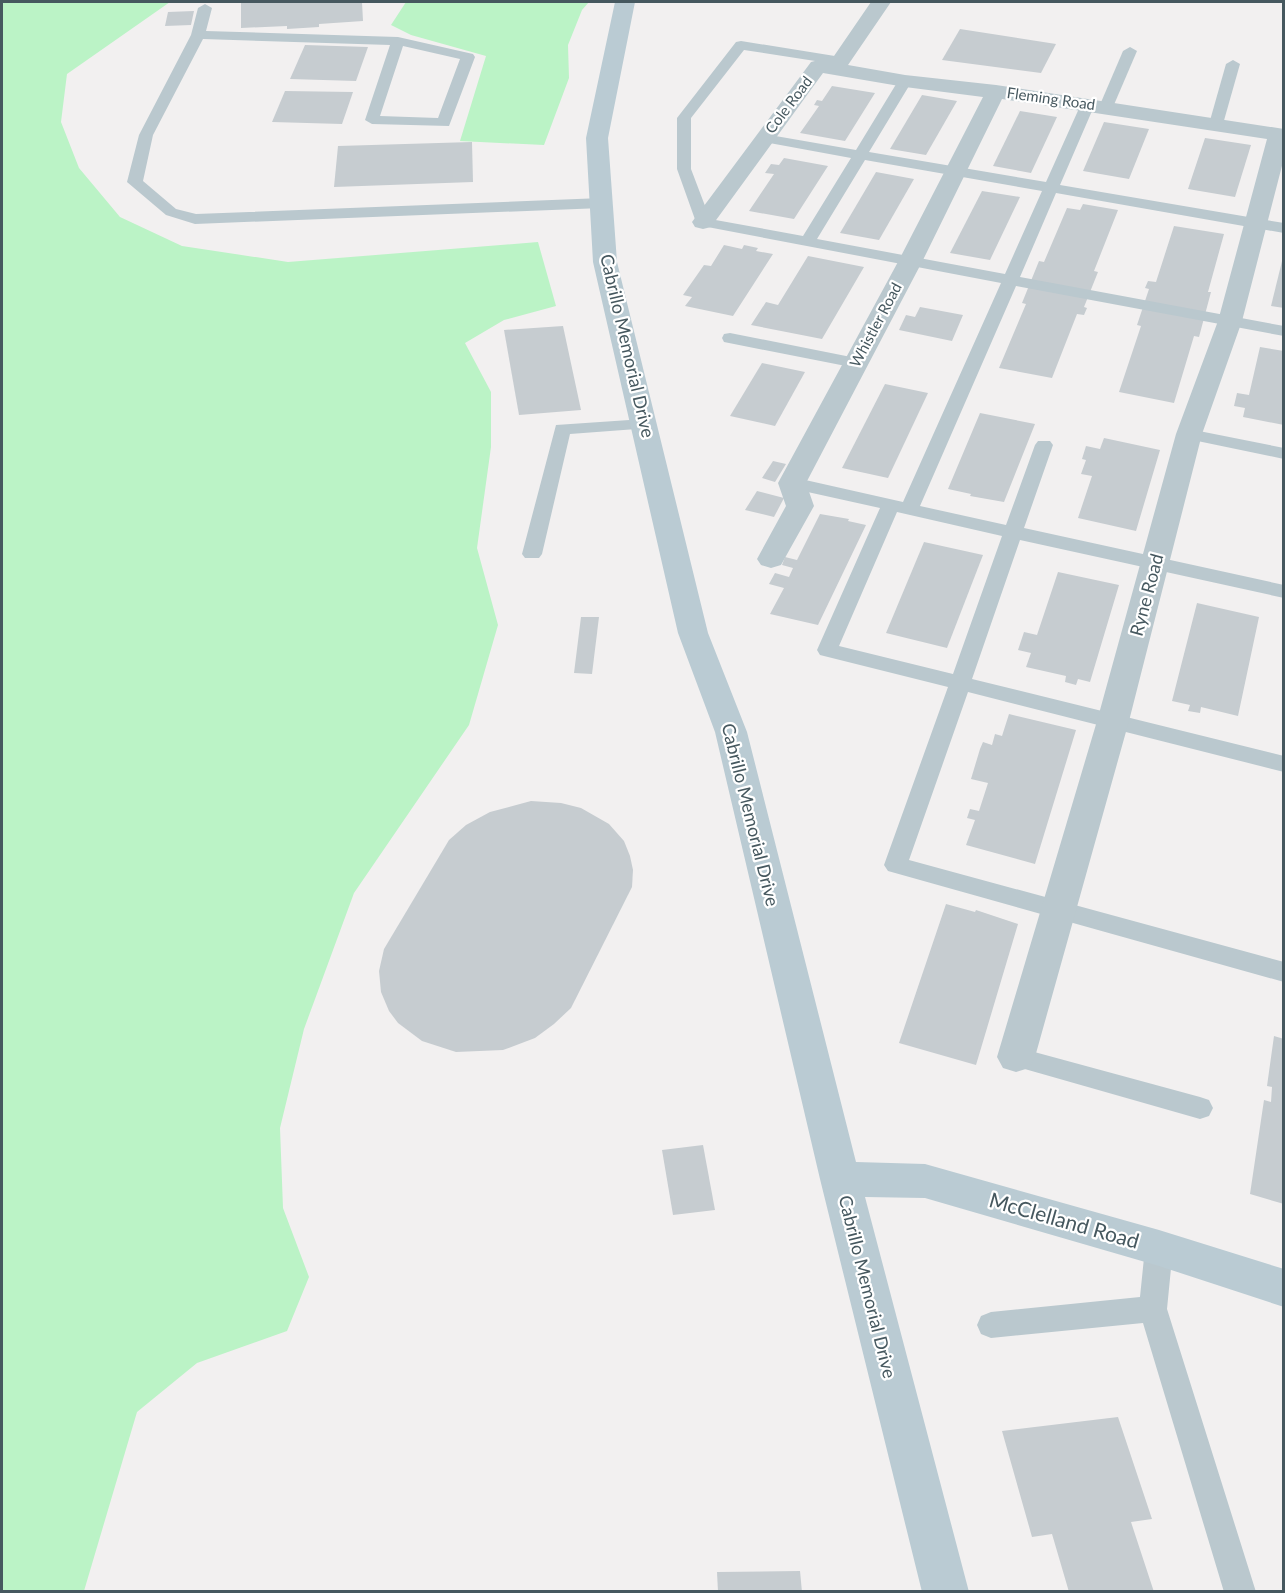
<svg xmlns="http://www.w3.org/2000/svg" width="1285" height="1593" viewBox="0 0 1285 1593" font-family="Lato,sans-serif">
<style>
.green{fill:#bbf3c6}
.building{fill:#c6ccd0}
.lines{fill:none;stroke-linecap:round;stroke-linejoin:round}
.lane{fill:#bac8ce;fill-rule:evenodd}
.street{fill:#bac8ce;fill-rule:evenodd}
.secondary{fill:#bacbd3;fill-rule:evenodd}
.labels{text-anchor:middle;stroke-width:4.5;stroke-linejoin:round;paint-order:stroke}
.far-street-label{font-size:15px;fill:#46585f;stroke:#fff}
.street-label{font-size:18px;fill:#46585f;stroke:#fff}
.near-street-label{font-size:21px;fill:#46585f;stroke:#fff}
</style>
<rect width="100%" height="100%" fill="#f2f0f0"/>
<!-- green -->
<g class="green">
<polygon points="2,2 170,2 67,74 61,122 79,168 120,217 182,246 288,262 538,242 556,306 504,320 465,343 491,392 491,447 477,548 498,625 469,725 354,893 304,1029 280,1128 283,1208 309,1277 287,1331 197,1363 137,1412 84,1591 2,1591"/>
<polygon points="406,2 589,2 582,10 568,45 569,78 544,145 460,141 486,56 411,35 391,25"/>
</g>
<!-- building -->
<g class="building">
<polygon points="241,2 362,2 363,21 319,24 319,27 287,29 287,26 241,28"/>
<polygon points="194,11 191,25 165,26 168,12"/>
<polygon points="960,29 1056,44 1041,73 942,60"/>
<polygon points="305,45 368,47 356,81 290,79"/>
<polygon points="832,86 875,93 845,141 800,133 819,106 814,105 817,100 822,101"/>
<polygon points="285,91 353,92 342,124 272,122"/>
<polygon points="922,95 957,101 926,155 890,149"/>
<polygon points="1020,111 1057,117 1031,173 993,166"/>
<polygon points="1104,122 1149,129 1129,179 1083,171"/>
<polygon points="1205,138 1251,145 1235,197 1188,189"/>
<polygon points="472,142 473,182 334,187 338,146"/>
<polygon points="784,158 828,166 794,219 749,211 774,174 765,173 771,164 779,165"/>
<polygon points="876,172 914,179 879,240 840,233"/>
<polygon points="982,191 1020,197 990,260 950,253"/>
<polygon points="1083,204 1118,210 1094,271 1098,272 1084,307 1087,308 1084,315 1077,314 1052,378 999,368 1026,304 1022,303 1039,261 1044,262 1067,208 1080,210"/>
<polygon points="1174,226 1224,234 1208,292 1211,292 1199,337 1194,336 1174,403 1119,392 1141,326 1137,325 1149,289 1145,288 1148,281 1156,282"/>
<polygon points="724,245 742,249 744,245 758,248 756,251 773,254 733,316 685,306 692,297 683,295 704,265 711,266"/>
<polygon points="808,256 864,267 822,339 751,325 766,302 778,305"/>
<polygon points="1283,257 1284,257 1284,308 1271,306"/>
<polygon points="920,307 963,315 952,341 899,330 906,315 915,317"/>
<polygon points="563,326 581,410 519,415 504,330"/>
<polygon points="1260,347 1284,351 1284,425 1243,417 1245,408 1234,406 1237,393 1249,395"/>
<polygon points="762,363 805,372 775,426 730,416"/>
<polygon points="885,384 928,393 888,478 842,468"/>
<polygon points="980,413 1035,424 1004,502 970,496 971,494 948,489"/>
<polygon points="1104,438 1160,450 1136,531 1078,518 1092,476 1081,474 1086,460 1082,459 1086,446 1100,449"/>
<polygon points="773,461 786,464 775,482 762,478"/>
<polygon points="757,491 784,498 774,517 745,510"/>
<polygon points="820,514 849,519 848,521 866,525 818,625 770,614 784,588 769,584 775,573 789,577 793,568 782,565 785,557 797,560"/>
<polygon points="924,542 983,555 947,648 886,633"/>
<polygon points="1058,572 1119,585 1090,682 1078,679 1076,685 1065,682 1066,676 1026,667 1031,653 1018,650 1024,632 1037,635"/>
<polygon points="1197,603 1259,617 1238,716 1201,707 1200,713 1188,711 1190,705 1172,701"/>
<polygon points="581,617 599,617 592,674 574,673"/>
<polygon points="1009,714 1076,730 1035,864 966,845 975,820 967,818 970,809 979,811 988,783 971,779 980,749 983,742 992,745 995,734 1002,736"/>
<polygon points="531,801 561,803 581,808 609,824 624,841 630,856 633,870 632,887 571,1008 554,1024 535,1038 503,1050 456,1052 422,1041 398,1023 389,1011 381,992 379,971 384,949 449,840 466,825 490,812"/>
<polygon points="946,904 975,912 976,910 1018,924 976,1065 899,1043"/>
<polygon points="1274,1036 1284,1039 1284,1204 1250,1194 1264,1100 1271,1102 1272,1087 1267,1086"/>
<polygon points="703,1145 715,1210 673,1215 662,1150"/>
<polygon points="1118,1417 1152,1519 1131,1522 1154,1592 1069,1592 1052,1534 1032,1537 1002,1431"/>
<polygon points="800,1571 802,1592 718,1592 717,1572"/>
</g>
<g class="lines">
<!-- lane -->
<g class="lane">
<path d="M205 4 212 8 206 31 398 37 473 54 475 57 449 126 372 124 365 120 390 45 203 39 153 135 143 181 176 209 196 214 602 198 610 203 602 208 195 224 166 215 127 182 139 135 191 35 198 8ZM403 46 460 59 438 118 380 116Z"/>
<path d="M741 41 841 57 848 61 841 65 744 50 691 118V169L710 219 803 236 851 158 764 142 757 138 764 134 856 150 898 81 905 77 912 81 869 152 1046 182 1081 104 1088 100 1095 104 1060 185 1284 223V233L1056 193 1020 277 1284 326V336L1016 286 920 506 1006 525 1035 445 1038 441H1050L1053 445 1024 528 1284 585V598L1020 540 972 679 1284 756V772L968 692 909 860 1284 962V982L888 871 884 865 948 687 820 655 817 650 880 508 785 487 783 483 785 479 792 477 903 502 1001 283 697 225 677 169V118L736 42ZM865 160 1042 191 1005 274 817 239ZM897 512 1002 536 953 674 839 646Z"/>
<polygon points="1130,47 1137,51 1113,107 1106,111 1101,110 1099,107 1123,51"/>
<polygon points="1233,60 1240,64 1223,124 1216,128 1211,127 1209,124 1226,64"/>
<polygon points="730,333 856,358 862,359 865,363 862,367 856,368 724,342 722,338 724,334"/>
<polygon points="644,419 650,420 653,424 650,428 570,434 542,554 539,558 525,558 522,554 556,425"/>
<polygon points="1189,429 1284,448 1284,459 1183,438 1180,434 1183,430"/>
<polygon points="1016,1047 1200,1097 1209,1100 1213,1108 1209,1116 1200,1119 1007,1064 1003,1057 1007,1050"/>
<polygon points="1159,1236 1169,1239 1173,1248 1167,1309 1256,1592 1224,1592 1143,1323 991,1338 981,1334 977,1325 981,1316 991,1312 1140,1297 1145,1248 1149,1239"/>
</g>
<!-- street -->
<polygon class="street" points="871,2 891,2 848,65 905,75 996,85 1284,129 1284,158 1242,321 1202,434 1129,721 1035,1057 1029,1068 1016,1072 1003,1068 997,1057 1097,721 1176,434 1218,321 1267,139 1002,99 923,260 806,483 814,506 781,565 771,568 761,565 757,559 786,506 778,483 899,260 983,97 905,87 823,73 711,227 703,229 695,227 692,222 811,62 834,56"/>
<!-- secondary -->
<polygon class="secondary" points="615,2 635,2 608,138 617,262 708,633 747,732 856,1162 925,1164 1159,1230 1284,1269 1284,1307 1159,1266 925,1198 865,1197 969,1592 922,1592 820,1179 715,732 678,633 593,262 586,138"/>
</g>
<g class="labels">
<!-- far-street labels -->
<g class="far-street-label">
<text transform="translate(1051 99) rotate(8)" y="5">Fleming Road</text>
<text transform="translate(789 105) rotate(-53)" y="5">Cole Road</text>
<text transform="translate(876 325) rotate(-62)" y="5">Whistler Road</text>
</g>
<!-- street labels -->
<g class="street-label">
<text transform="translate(627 346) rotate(77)" y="6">Cabrillo Memorial Drive</text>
<text transform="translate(1147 595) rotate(-75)" y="6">Ryne Road</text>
<text transform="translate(750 815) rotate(76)" y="6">Cabrillo Memorial Drive</text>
<text transform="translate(867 1287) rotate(76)" y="6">Cabrillo Memorial Drive</text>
</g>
<!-- near-street labels -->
<g class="near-street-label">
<text transform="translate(1064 1221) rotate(16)" y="7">McClelland Road</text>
</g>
</g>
<!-- border -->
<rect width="1285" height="1593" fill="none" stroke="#46585f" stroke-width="6"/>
</svg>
